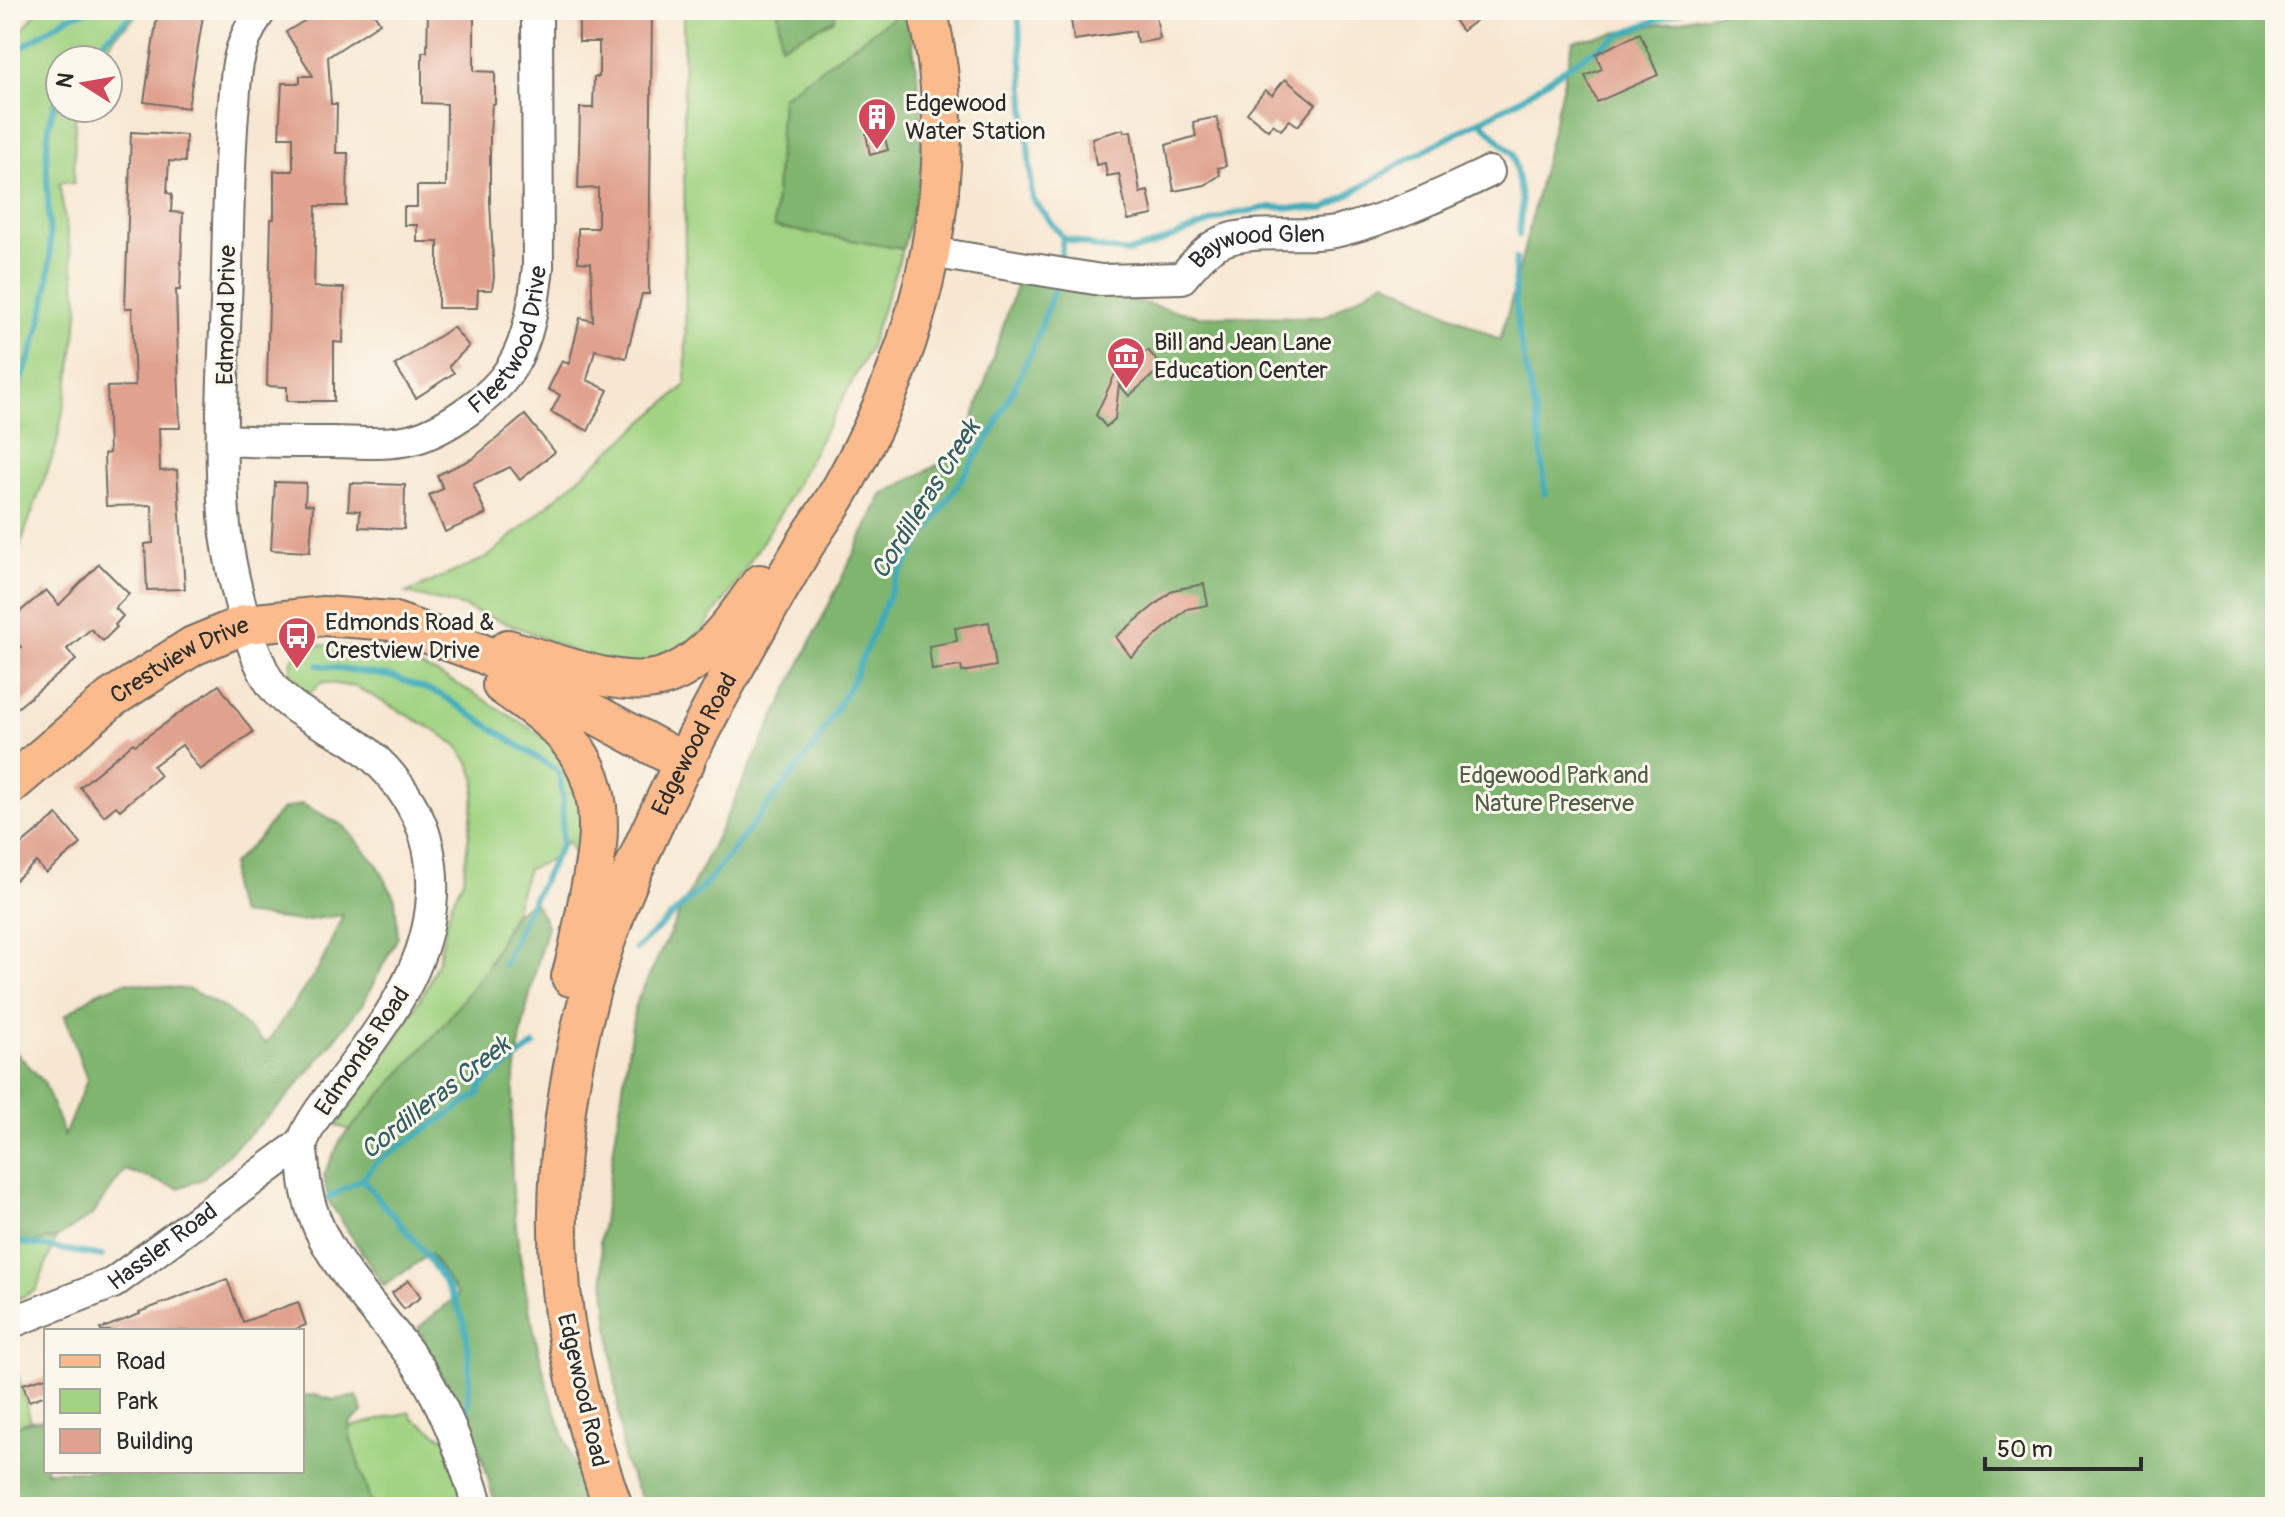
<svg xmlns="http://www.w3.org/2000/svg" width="2285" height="1517" viewBox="0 0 2285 1517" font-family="Pangolin,sans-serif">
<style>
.green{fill:#a1d382;stroke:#667f56;stroke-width:2}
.forest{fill:#80b570;stroke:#56704e;stroke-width:2}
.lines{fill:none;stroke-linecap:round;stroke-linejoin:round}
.stream{stroke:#3cabba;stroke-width:6}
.building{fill:#e0a28f}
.minor-casing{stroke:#726d65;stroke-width:34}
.major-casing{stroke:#726d65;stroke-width:42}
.minor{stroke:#fff;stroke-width:30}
.major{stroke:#fbbb8c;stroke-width:38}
.labels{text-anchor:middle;stroke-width:6;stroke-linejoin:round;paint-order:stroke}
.poi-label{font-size:24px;fill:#2b2b2b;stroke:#fbf7ec;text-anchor:start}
.street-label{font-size:24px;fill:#2b2b2b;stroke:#fbf7ec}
.park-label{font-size:24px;fill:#4e5d45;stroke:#fbf7ec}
.water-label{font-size:26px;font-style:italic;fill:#325e64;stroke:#fbf7ec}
</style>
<rect width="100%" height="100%" fill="#fbf7ec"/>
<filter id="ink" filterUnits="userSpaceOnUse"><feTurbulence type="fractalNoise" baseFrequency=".0125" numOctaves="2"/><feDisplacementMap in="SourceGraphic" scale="16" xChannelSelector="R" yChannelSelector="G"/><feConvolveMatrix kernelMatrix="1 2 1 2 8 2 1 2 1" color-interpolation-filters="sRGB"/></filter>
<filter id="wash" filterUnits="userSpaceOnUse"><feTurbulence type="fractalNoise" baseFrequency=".006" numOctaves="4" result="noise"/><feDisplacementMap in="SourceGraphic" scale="32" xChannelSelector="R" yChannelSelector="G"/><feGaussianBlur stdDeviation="1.8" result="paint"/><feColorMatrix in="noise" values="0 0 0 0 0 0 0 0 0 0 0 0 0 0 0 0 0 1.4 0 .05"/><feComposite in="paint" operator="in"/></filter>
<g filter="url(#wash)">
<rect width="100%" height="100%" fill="#f7e7d2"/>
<!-- green -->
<g class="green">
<polygon points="38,10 143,10 115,36 99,60 60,60 60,108 75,108 74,183 59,182 79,307 71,369 56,447 19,548 10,557 10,46"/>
<polygon points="683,10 778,10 781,45 834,20 836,10 903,10 782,97 774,227 903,249 868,352 780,514 729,594 688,649 633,668 588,658 527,631 461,606 406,593 488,557 686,385"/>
<path d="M316 645C393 647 444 673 507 714 526 726 551 739 564 759 569 767 585 813 586 822 588 838 574 882 571 900H563L574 854 568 841 551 860 528 869 513 914 487 968 441 1028 350 1130 337 1126 396 1039 428 985 438 961 451 904 463 880 476 781 470 764 457 745 431 728 356 687 322 682 309 694C294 685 287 675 293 657L304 648Z"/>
<polygon points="56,1238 36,1290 10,1303 10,1246"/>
<polygon points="10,1347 31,1421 10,1428"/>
<polygon points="410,1412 412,1418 477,1459 473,1507 47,1507 302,1471 302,1439"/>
</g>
<!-- forest -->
<g class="forest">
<polygon points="778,10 836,10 834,20 781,46"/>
<polygon points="903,10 908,10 920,96 923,172 903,249 774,227 782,97"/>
<polygon points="1732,10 2275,10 2275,1507 646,1507 624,1462 600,1242 635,1005 882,495 963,451 1020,274 1198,316 1324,317 1385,281 1500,340 1517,279 1573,41"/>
<polygon points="302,804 344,826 379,867 395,899 398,937 363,1003 324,1053 286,1099 201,1180 178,1188 125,1170 91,1216 56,1238 10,1246 10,1046 44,1082 64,1136 87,1080 65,1016 97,993 126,982 191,990 226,1009 266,1044 320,966 343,915 300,921 240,914 231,889 232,864 258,839 281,810"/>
<path d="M534 901 547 925C534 978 519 1031 514 1086 504 1181 522 1289 546 1380 558 1423 575 1465 589 1507H496L481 1454 418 1328 458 1295 430 1254 384 1286 328 1200 324 1175 341 1139 441 1028 487 968 513 914Z"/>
<polygon points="316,1395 334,1400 357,1396 363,1412 349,1424 350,1436 372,1507 10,1507 10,1428 31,1421 46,1420 46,1471 302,1471 302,1396"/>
</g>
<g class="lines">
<!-- stream -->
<g class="stream">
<polyline points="1018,10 1032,198 1063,238 1060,263"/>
<polyline points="1888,10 1903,17 1931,10"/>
<polyline points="10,55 68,17 91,10"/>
<polyline points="83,60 137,10"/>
<polyline points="1480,121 1513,154 1522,202 1519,235"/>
<polyline points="1063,238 1099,248 1128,252 1153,245 1228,215 1271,207 1324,209 1405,161 1519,100 1576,61 1624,33 1682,10"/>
<path d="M1516 259C1510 313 1526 367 1537 420 1541 444 1543 469 1545 494"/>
<path d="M10 403C32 360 47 311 50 263 52 215 36 134 60 93"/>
<polyline points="318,665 393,677 440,694 559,772 563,802 562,844 522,921 504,965"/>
<polyline points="636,949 705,885 815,746 853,680 896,579 994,429 1034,346 1057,282"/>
<path d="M362 1179C394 1218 451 1275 464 1324 473 1360 468 1397 466 1434"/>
<polyline points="328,1198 362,1179 377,1162 479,1094 481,1086 534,1045"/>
<polyline points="12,1241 102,1256"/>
</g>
</g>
<g id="blocks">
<!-- building -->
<g class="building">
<polygon points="158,10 204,10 188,108 144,102"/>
<polygon points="322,10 372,10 380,23 328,57 331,104 337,104 336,153 348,153 347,206 316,206 314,287 344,288 343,343 334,342 334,401 287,401 287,387 267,386 271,219 274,219 274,171 293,171 293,137 279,137 282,83 300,83 300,76 313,76 286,32"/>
<polygon points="428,10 474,10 474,71 495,72 495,104 492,104 490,134 490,202 494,277 492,290 478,290 477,308 438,308 438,242 417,242 417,225 404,225 404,207 417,207 417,186 446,186 447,104 422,103 422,52 427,52"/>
<polygon points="579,10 652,10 649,294 642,294 626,358 595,350 587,380 608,390 588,431 551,412 560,395 548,389 562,361 569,364 580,318 593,321 591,263 578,262 578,228 598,228 598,188 578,189 579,153 580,108 593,108 594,77 599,77 599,42 579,42"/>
<polygon points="1083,10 1155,10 1160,39 1137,43 1135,31 1074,40 1071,20 1077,19"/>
<polygon points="1447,10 1490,10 1462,31"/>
<polygon points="1640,33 1658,75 1597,102 1585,76 1602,69 1596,54"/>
<polygon points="1285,79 1316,104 1298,126 1290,120 1281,130 1273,124 1268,130 1247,113 1265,90 1272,95"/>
<polygon points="1217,117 1226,166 1218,168 1220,175 1205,185 1174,191 1166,145 1196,136 1193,122"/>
<polygon points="1124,129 1124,132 1131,131 1140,193 1148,191 1153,215 1128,220 1119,174 1107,176 1105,163 1096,165 1092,138"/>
<polygon points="883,131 888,150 870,155 866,134"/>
<polygon points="131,132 186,135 185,162 169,161 167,193 172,194 171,212 183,213 180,290 176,290 180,428 159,428 160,471 177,470 185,589 147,590 145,544 153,543 152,505 106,506 104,454 109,453 107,387 135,386 132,308 125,308"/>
<polygon points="453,327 469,346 449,366 454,373 416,398 395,365"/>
<polygon points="1148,350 1162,367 1129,396 1119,384 1115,419 1106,427 1096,415 1120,363 1134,351 1139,358"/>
<polygon points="525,415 555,452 520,480 510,467 473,484 486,514 445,532 429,495 443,489 437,475 472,459"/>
<polygon points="275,482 306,483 305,504 313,505 310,552 271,550"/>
<polygon points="350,483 405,485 404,529 359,527 360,511 348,510"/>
<polygon points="99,564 129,594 115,608 123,616 115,625 117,627 103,641 91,629 67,649 76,660 10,714 10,655 21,647 10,634 10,620 46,590 59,605"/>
<polygon points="1204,584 1208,605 1187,609 1131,657 1116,637 1173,590"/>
<polygon points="989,622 996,666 962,672 961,666 932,670 929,646 957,641 955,628"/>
<polygon points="219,685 253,732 200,770 182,745 153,766 160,776 120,810 116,806 104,816 80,787 133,743 135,745"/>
<polygon points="57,815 81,844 46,873 36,862 10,885 10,854"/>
<polygon points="227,1279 243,1322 298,1302 306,1325 291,1331 101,1331 100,1329 140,1314 139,1312"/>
<polygon points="409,1280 421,1297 404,1309 392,1293"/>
<polygon points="46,1377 46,1395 29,1401 23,1384"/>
</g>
</g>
</g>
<g filter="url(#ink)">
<use href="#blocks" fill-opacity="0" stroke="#726d65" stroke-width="2"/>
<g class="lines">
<!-- minor casing -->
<g class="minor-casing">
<g id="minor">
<path d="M261 10C250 26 242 43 238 63 235 79 235 97 233 113 229 166 228 219 227 272 225 352 218 434 224 515 227 557 246 639 266 676 283 709 322 722 351 740 387 763 419 806 428 847 448 941 395 1010 342 1081 330 1096 306 1126 302 1145 301 1152 304 1162 304 1170 310 1259 387 1311 429 1383 451 1422 465 1464 478 1507"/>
<path id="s1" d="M930 252 1101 280 1182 278C1191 267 1200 256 1212 247 1244 225 1301 240 1339 231 1392 218 1440 195 1489 172"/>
<path id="s2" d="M223 440C260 442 297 442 334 442 360 443 388 445 413 439 446 430 494 396 511 368 530 338 534 301 538 267L537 10"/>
<path id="s3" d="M10 1323 113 1283 302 1143"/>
</g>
</g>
<!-- major casing -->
<g class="major-casing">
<g id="major">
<path d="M508 649C641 689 673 712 760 584"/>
<path d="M502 685C528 703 558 723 576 750 609 798 598 852 587 905 582 929 578 954 571 977"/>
<path id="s4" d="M10 785 112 698 193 646 246 624 324 616 392 621 486 655 685 763"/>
<path id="s5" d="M613 1507C592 1447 575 1385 565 1322 543 1175 574 1006 633 870 679 763 741 654 800 553 813 530 830 509 843 485 922 345 967 169 927 10"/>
</g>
</g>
<!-- minor -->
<use href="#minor" class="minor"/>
<!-- major -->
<use href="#major" class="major"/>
</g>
</g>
<!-- icons -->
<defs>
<g id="building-pin" transform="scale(2)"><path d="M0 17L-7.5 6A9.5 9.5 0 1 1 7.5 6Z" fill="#d1495b" stroke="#fbf7ec"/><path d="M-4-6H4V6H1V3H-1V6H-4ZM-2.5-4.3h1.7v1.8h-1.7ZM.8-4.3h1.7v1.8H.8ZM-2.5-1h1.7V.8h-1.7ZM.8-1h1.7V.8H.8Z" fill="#fff"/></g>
<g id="museum-pin" transform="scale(2)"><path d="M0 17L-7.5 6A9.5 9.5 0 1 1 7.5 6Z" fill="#d1495b" stroke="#fbf7ec"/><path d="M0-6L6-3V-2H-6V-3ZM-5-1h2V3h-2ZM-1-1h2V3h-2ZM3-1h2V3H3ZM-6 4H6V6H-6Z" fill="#fff"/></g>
<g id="bus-pin" transform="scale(2)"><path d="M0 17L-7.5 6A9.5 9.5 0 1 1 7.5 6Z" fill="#d1495b" stroke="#fbf7ec"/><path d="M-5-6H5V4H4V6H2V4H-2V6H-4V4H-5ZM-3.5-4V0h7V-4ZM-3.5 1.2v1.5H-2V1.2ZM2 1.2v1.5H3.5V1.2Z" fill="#fff"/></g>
</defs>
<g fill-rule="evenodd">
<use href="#building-pin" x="877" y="117"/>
<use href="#museum-pin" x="1126" y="356"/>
<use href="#bus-pin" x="297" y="636"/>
</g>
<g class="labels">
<!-- poi labels -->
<g class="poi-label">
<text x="905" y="111">Edgewood<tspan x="905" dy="28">Water Station</tspan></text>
<text x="1154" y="350">Bill and Jean Lane<tspan x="1154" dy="28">Education Center</tspan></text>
<text x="325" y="630">Edmonds Road &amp;<tspan x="325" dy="28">Crestview Drive</tspan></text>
</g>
<!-- street labels -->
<g class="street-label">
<text dy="8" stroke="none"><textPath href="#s1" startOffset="342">Baywood Glen</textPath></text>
<text transform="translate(226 315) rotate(-89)" y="8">Edmond Drive</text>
<text dy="8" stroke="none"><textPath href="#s2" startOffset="338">Fleetwood Drive</textPath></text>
<text dy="8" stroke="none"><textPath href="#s4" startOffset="212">Crestview Drive</textPath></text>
<text dy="8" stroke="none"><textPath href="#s5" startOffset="794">Edgewood Road</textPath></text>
<text transform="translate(362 1051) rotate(-56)" y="8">Edmonds Road</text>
<text dy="8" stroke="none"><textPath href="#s3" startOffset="172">Hassler Road</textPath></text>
<text transform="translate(583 1390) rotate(77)" y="8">Edgewood Road</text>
</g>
<!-- park labels -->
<g class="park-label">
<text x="1554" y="783">Edgewood Park and<tspan x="1554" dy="28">Nature Preserve</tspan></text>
</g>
<!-- water labels -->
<g class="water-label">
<text transform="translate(925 499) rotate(-58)" y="9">Cordilleras Creek</text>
<text transform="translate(435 1097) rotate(-38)" y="9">Cordilleras Creek</text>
</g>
</g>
<!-- margin -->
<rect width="2285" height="1517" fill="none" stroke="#fbf7ec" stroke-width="40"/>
<!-- legend -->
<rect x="44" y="1329" width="260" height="144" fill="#fbf7ec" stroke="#a8a59f" stroke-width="2"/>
<rect x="60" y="1355" width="40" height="12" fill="#fbbb8c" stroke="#a8a59f" stroke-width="2"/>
<text x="116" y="1369" font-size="24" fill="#2b2b2b">Road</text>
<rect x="60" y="1389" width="40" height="24" fill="#a1d382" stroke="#a8a59f" stroke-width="2"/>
<text x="116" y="1409" font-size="24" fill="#2b2b2b">Park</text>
<rect x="60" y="1429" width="40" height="24" fill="#e0a28f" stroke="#a8a59f" stroke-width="2"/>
<text x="116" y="1449" font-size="24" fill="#2b2b2b">Building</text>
<!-- north arrow -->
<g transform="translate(84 84) rotate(281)"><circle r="38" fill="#fbf7ec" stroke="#a8a59f" stroke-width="2"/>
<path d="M0-6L14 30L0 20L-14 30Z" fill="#d1495b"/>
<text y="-12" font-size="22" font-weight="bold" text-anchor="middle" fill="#2b2b2b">N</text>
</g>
<!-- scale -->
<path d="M1985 1457v12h156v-12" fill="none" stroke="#2b2b2b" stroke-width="4"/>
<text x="1997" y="1457" font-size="24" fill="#2b2b2b" stroke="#fbf7ec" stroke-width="6" paint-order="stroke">50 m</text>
</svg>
